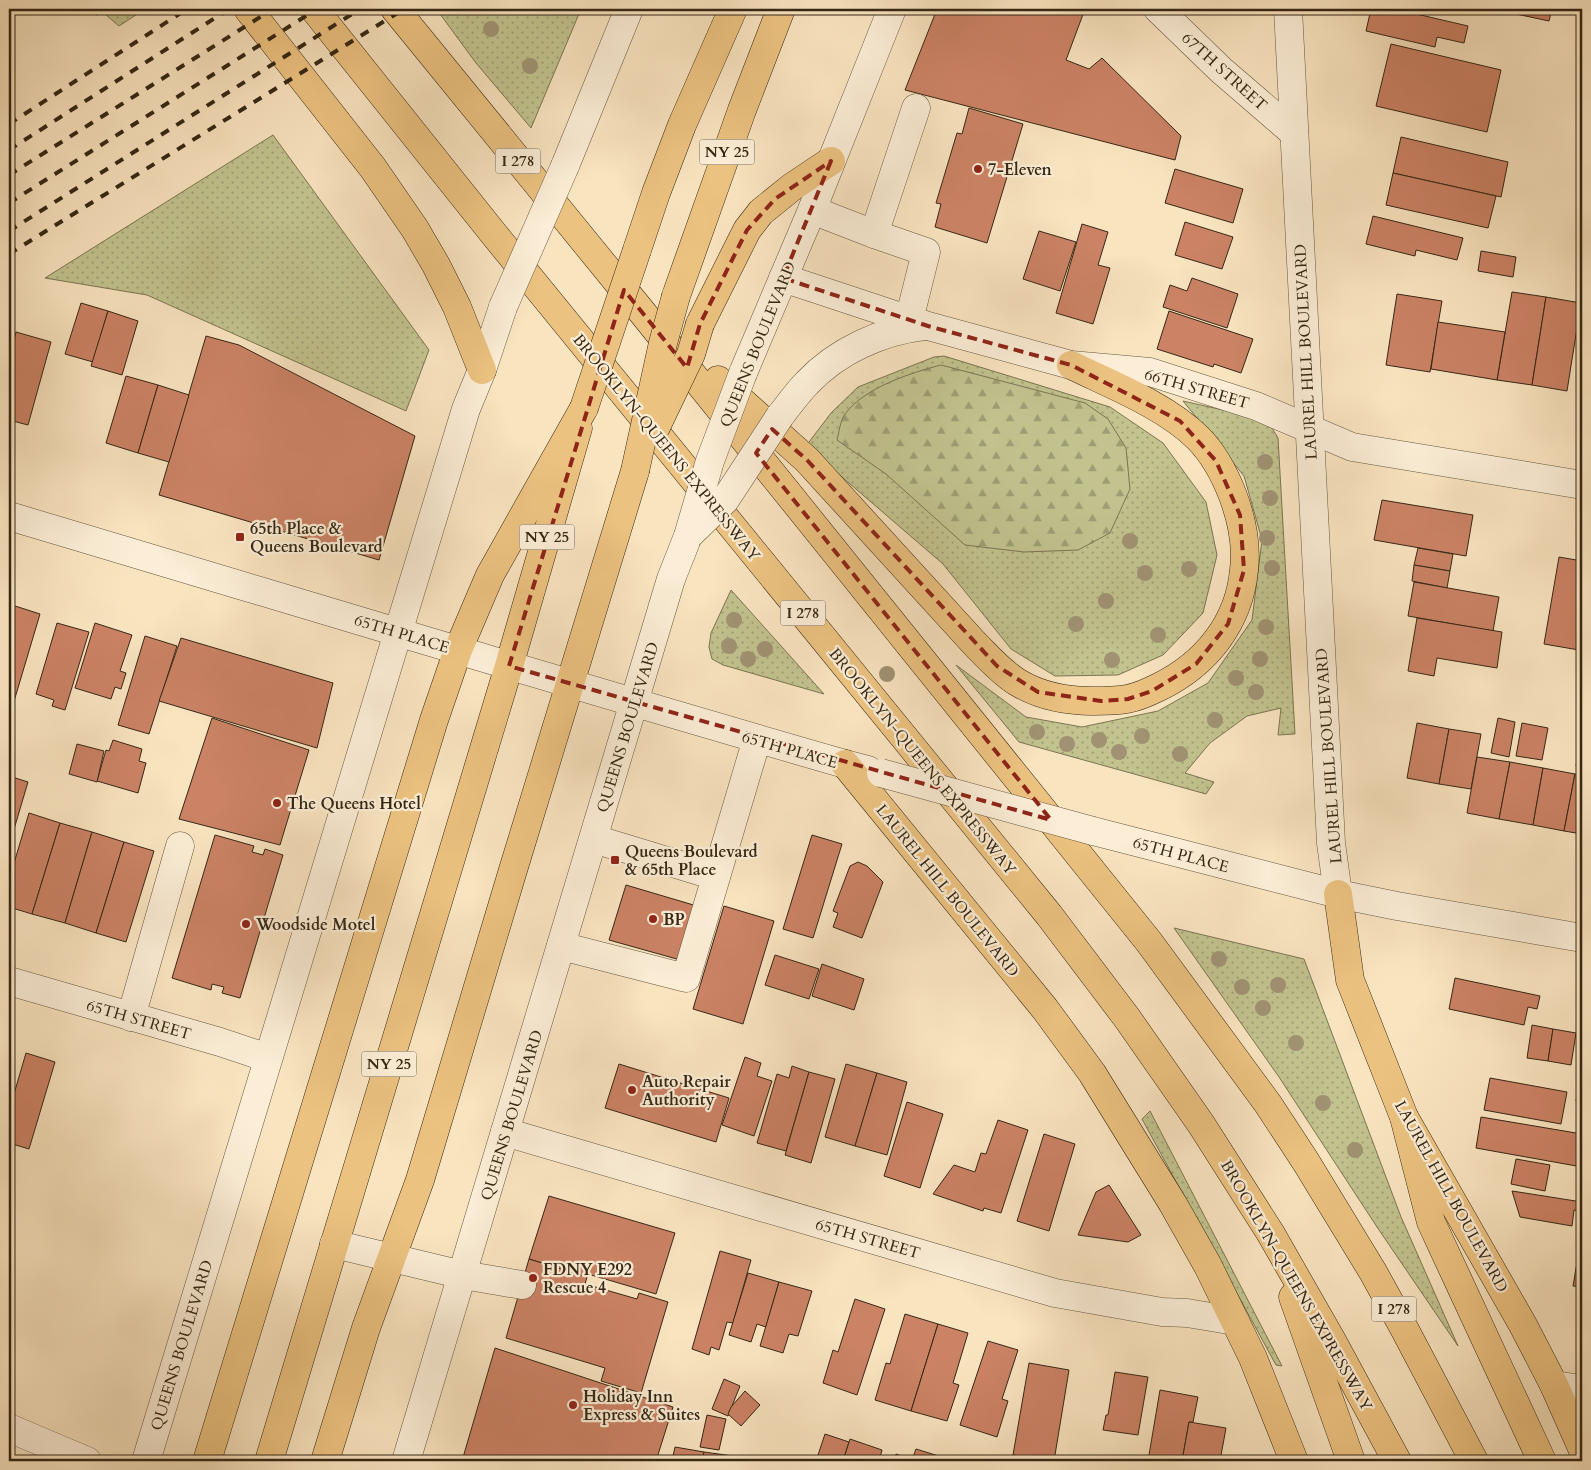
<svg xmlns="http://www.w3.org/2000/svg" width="1591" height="1470" viewBox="0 0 1591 1470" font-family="Cardo,serif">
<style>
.green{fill:url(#green-dots);stroke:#7c7552}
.forest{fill:url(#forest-firs);stroke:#7c7552}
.building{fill:#cb8265;stroke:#352714}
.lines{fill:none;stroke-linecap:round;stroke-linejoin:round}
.minor-casing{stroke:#66563f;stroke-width:29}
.major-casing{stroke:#352714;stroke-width:29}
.highway-casing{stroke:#352714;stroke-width:29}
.minor{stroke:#fbedd6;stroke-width:28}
.major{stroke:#ecc280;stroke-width:28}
.highway{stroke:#ecc280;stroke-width:28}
.rail{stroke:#352714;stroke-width:4;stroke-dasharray:9 9;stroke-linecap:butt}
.minor-bridge-casing{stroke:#66563f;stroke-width:29;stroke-linecap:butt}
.major-bridge-casing{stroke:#352714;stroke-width:29;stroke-linecap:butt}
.minor-bridge{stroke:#fbedd6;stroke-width:28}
.major-bridge{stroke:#ecc280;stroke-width:28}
.tree{fill:#a09272}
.marked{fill:none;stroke:#8f2418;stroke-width:4;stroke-dasharray:10 6;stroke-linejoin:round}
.poi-dot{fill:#8f2418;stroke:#fbedd6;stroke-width:2}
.labels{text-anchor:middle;stroke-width:4.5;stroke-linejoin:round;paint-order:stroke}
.shield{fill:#fbedd6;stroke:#70624e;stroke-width:1}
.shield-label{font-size:15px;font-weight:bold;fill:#352714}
.street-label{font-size:16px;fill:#352714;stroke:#fbedd6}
.poi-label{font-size:16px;font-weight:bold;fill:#352714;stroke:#fbedd6;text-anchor:start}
</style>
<defs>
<pattern id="green-dots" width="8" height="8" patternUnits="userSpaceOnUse" patternTransform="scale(1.25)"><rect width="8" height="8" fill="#c2c38f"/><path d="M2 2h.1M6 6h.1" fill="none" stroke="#9e9e74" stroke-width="1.8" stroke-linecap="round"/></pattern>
<pattern id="forest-firs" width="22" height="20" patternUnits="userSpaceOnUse" patternTransform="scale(1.25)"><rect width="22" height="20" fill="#c2c38f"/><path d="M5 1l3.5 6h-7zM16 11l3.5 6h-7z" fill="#9e9e74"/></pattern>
</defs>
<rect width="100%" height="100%" fill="#f9e4c0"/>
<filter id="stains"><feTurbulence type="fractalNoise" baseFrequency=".004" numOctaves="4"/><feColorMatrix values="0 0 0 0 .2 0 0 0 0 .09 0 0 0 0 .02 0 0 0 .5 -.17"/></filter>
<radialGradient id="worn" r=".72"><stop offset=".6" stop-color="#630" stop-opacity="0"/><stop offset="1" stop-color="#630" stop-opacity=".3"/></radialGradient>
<!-- green -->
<g class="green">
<polygon points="112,9 145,9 119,26 106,15"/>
<polygon points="449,9 581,9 531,128 476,63 440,14"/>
<polygon points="273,135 429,350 406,411 147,295 45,278"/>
<polygon points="944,356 1110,407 1163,443 1206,502 1217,555 1203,613 1163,655 1118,675 1055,676 1011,649 943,564 806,446 831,413 858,387 934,357"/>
<polygon points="1183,401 1267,420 1278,438 1295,734 1278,735 1281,708 1247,716 1210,743 1185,773 1214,782 1206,794 1019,742 956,665 1026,717 1082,727 1158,711 1208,683 1252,620 1262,540 1244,476"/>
<polygon points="731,590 824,694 723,665 712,659 709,647 711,633"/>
<polygon points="1174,928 1304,959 1401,1217 1458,1346 1377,1227 1279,1077"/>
<polygon points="1150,1111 1282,1366 1276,1365 1142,1119"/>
</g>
<!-- forest -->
<path class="forest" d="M941 365 1085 403 1108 419 1126 448 1130 489 1110 533 1078 550 1024 552 965 545 886 474 837 440C839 433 840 421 845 414 864 388 910 373 941 365Z"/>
<!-- building -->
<g class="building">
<polygon points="76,9 99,9 97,15"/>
<polygon points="937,9 1085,9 1066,60 1089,69 1102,58 1181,136 1175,160 905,90"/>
<polygon points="1371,9 1395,9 1468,26 1464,43 1437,37 1435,47 1366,31"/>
<polygon points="1502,9 1552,9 1549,21 1502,11"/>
<polygon points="1391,44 1501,70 1487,132 1376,106"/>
<polygon points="969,108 1023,124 987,243 935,227 941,204 936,203 957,133 962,134"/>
<polygon points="1401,137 1508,162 1501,197 1393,173"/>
<polygon points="1175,169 1243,189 1233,223 1165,203"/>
<polygon points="1393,173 1496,196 1488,228 1386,205"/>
<polygon points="1373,216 1463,238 1457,260 1416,250 1415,256 1366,244"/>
<polygon points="1185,222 1233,237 1222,269 1175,255"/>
<polygon points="1082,224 1108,232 1098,265 1110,268 1093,324 1056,313"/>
<polygon points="1039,231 1076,242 1060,291 1023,279"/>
<polygon points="1481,251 1516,257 1513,277 1478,271"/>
<polygon points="1192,278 1238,294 1227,328 1163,307 1170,285 1187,291"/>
<polygon points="1512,292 1546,297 1532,385 1497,380"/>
<polygon points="1397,294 1442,301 1430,372 1386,365"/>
<polygon points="1546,297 1581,303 1567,391 1532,385"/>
<polygon points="81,303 108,311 93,362 65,354"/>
<polygon points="108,311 138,321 122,375 91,366"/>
<polygon points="1169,311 1253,339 1241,373 1214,364 1213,367 1157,349"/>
<polygon points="1438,322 1505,332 1497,380 1431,369"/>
<polygon points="16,332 51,342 28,425 9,420 9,360"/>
<polygon points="206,336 239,345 415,436 379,560 159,495"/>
<polygon points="126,376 158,385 138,453 106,443"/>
<polygon points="158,385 189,395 169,462 138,453"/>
<polygon points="1382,500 1473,515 1466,556 1374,540"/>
<polygon points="1418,548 1453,554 1450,571 1414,565"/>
<polygon points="1559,557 1582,561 1582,632 1579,650 1544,644"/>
<polygon points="1414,565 1450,571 1447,588 1412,581"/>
<polygon points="1414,582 1499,597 1493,631 1408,616"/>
<polygon points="9,604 40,614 9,718"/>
<polygon points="1417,618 1502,632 1497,668 1437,658 1434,676 1408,671"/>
<polygon points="57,623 89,632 65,710 52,706 54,700 36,694"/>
<polygon points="95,623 132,635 120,671 126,673 121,689 115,687 111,699 75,688"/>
<polygon points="145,636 177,646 149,734 118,725"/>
<polygon points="181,638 333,683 317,748 159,701"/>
<polygon points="212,718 309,750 280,845 179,819"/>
<polygon points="1498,718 1515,722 1509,757 1491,753"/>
<polygon points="1417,723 1449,729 1439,784 1407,778"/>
<polygon points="1522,723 1548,728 1542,760 1516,756"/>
<polygon points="1449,729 1481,734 1471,789 1439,784"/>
<polygon points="1582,735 1582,768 1576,766"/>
<polygon points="113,740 142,749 139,761 146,763 138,793 97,781 106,750 109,751"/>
<polygon points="77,744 104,751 97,782 69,774"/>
<polygon points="1477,757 1510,762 1499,819 1467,813"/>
<polygon points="1510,762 1543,768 1533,825 1499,819"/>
<polygon points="1543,768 1575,774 1564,831 1533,825"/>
<polygon points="1575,774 1582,775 1582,834 1564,831"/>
<polygon points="9,776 28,782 9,846"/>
<polygon points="29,813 60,823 32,914 9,907 9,880"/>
<polygon points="60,823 92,832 65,923 32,914"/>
<polygon points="92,832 124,842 96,933 65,923"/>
<polygon points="215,835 254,846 252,852 263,855 265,849 283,855 240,998 222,993 224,987 212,984 211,990 172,978"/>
<polygon points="812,835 842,844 813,938 783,929"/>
<polygon points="124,842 154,851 126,942 96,933"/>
<polygon points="858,862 867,866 883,882 862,938 833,927 838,913 833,911 850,866"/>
<polygon points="626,885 707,909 691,963 609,940"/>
<polygon points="724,906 774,921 743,1024 693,1009"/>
<polygon points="775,955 819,969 809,999 765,985"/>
<polygon points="822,964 864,979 854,1010 812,996"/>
<polygon points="1455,978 1540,996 1537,1009 1528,1007 1524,1025 1449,1009"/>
<polygon points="1582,1009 1582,1035 1577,1034"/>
<polygon points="1532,1025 1553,1029 1548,1061 1527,1058"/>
<polygon points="1553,1029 1576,1033 1571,1065 1548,1061"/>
<polygon points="26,1053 55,1062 29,1149 9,1143 9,1111"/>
<polygon points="745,1057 761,1063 757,1076 772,1081 754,1136 722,1125"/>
<polygon points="619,1064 729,1098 716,1142 605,1108"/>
<polygon points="846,1064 877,1073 855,1146 825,1137"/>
<polygon points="792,1066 809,1072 786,1151 757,1143 777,1074 789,1078"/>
<polygon points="1581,1070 1582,1070 1582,1102 1576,1101"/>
<polygon points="809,1072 835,1079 811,1163 785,1155"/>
<polygon points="877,1073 907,1082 887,1155 855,1146"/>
<polygon points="1490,1078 1567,1092 1561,1124 1484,1110"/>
<polygon points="907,1102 943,1114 920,1188 884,1176"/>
<polygon points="1481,1117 1582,1134 1582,1167 1476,1148"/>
<polygon points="998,1120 1028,1130 1001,1213 984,1208 983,1211 933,1194 954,1165 975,1172 981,1153 986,1154"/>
<polygon points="1044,1134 1075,1144 1049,1231 1017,1221"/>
<polygon points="1516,1159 1550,1165 1545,1191 1511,1184"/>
<polygon points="1109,1185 1141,1235 1128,1242 1078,1235 1096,1192"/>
<polygon points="1512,1191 1582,1202 1580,1211 1574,1210 1572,1226 1520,1217"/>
<polygon points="549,1196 675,1233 656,1294 588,1274 587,1277 529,1259"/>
<polygon points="1580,1245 1582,1246 1582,1287 1573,1286"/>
<polygon points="720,1251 751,1260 733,1323 727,1322 719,1350 711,1347 709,1355 692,1349"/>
<polygon points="529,1259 587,1277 585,1284 637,1299 639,1293 668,1302 641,1393 601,1381 605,1368 506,1338"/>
<polygon points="748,1273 779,1282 766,1327 757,1324 751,1342 729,1335"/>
<polygon points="779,1282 812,1291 798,1336 789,1334 783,1353 760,1346"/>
<polygon points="855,1299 885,1309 857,1395 823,1383 833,1350 838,1352"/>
<polygon points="905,1314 938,1324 911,1411 875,1400 886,1363 890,1364"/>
<polygon points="938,1324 968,1333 953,1383 959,1385 947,1421 911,1411"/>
<polygon points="988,1341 1018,1350 1002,1399 1008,1401 997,1437 960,1425"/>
<polygon points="495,1348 673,1407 656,1461 462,1461"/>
<polygon points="1029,1363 1069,1370 1054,1461 1013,1455"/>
<polygon points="1115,1372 1148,1377 1138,1435 1103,1430 1106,1415 1108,1415"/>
<polygon points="724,1379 740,1386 728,1416 712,1409"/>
<polygon points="1160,1390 1198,1397 1193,1422 1189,1422 1182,1461 1148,1461"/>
<polygon points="745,1391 760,1405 741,1426 728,1414 731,1407"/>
<polygon points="707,1415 726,1419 719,1450 700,1447"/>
<polygon points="1189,1422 1226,1428 1220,1461 1182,1461"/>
<polygon points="825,1434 849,1442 843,1461 816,1461"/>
<polygon points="850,1439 882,1450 879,1461 843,1461"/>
<polygon points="675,1447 704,1452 702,1461 672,1461"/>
<polygon points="916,1449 942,1457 941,1461 894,1461 896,1454 912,1460"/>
<polygon points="704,1452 733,1456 732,1461 702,1461"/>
</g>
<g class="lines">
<!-- minor casing -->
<g class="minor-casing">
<g id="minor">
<polyline points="1158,9 1221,70 1294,133"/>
<polyline points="1288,9 1331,843 1338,894"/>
<polyline points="565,166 629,9"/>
<polyline points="812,210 874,234 926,252 907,328"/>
<polyline points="874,234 916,108"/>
<polyline points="783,278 928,326 1071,365 1150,372 1256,406 1352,447 1582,485"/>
<polyline points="743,373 812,210 892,9"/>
<path d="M780 416C789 405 797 393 807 383 837 351 881 331 924 326"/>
<path d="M9 516C288 599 566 684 845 764L868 770"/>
<polyline points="1093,831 1338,894 1397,906 1582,938"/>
<polyline points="594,839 716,876"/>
<polyline points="561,946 686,978 757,739"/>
<polyline points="9,981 220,1042 268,1058"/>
<polyline points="131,1017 180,846"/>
<polyline points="505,1132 1055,1293 1162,1312 1187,1313 1235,1321"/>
<polyline points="334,1244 463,1275 522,1285"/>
<polyline points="1554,1385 1582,1389"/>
<polyline points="9,1428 87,1461"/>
<polyline points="146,1461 466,409 482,370 503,307"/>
<polyline points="406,1461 671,579 688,536"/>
</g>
</g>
<!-- major casing -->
<g class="major-casing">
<g id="major">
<polyline points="637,250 656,193 682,125 733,9"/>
<polyline points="676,296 742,110 781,9"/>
<polyline points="700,324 747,230 761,212 792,187 831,161"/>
<polyline points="845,764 1045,1009 1092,1073 1173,1204 1208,1266 1253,1358 1294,1461"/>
<polyline points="1338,894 1350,980 1404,1117 1523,1325 1554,1385 1582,1448"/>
<polyline points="269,1461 509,666 578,428"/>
<polyline points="325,1461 366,1328 420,1180 513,870 635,471"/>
</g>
</g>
<!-- highway casing -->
<g class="highway-casing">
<g id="highway">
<polyline points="248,9 373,168 415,229 436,265 457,307 482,370"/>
<polyline points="314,9 493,233 1049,915 1127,1018 1201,1124 1271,1234 1331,1339 1397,1461"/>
<polyline points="395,9 642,312 1149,942 1268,1104 1306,1162 1373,1272 1405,1330 1474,1461"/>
<path d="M718 380 807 460 975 644C988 657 1001 672 1017 682 1040 696 1067 701 1093 701 1104 701 1116 701 1127 699 1138 697 1149 692 1159 687 1206 664 1239 623 1244 570 1247 545 1242 520 1233 496 1225 475 1214 454 1198 438 1166 406 1112 385 1071 365"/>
<polyline points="1404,1117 1431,1222 1542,1461"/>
<polyline points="1293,1297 1351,1461"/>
<polyline points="207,1461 434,720 458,650 490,575 584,408"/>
</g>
</g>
<!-- minor -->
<use href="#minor" class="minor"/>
<!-- major -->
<use href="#major" class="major"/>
<!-- highway -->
<use href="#highway" class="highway"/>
<!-- rail -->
<g class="rail">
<polyline points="9,124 187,9"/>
<polyline points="9,150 229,9"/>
<polyline points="9,175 273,9"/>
<polyline points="9,203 317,9"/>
<polyline points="9,231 360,9"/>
<polyline points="9,254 404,9"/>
</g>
<!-- minor-bridge casing -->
<g class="minor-bridge-casing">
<g id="minor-bridge">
<polyline points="503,307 565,166"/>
<polyline points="689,535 725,500 780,416"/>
<polyline points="688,536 710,461 743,373"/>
<polyline points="881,773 1093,831"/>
</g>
</g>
<!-- major-bridge casing -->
<g class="major-bridge-casing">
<g id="major-bridge">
<polyline points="584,408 637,250"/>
<polyline points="655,429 691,354 700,324"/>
<polyline points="635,471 663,343 676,296"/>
</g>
</g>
<!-- minor-bridge -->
<use href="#minor-bridge" class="minor-bridge"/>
<!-- major-bridge -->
<use href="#major-bridge" class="major-bridge"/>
</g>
<!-- trees -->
<g class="tree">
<circle cx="491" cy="29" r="8"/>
<circle cx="530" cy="66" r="8"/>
<circle cx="1265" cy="462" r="8"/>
<circle cx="1270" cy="498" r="8"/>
<circle cx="1267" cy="538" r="8"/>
<circle cx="1130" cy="541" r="8"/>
<circle cx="1272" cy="568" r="8"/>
<circle cx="1189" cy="569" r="8"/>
<circle cx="1145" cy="573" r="8"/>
<circle cx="1106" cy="601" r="8"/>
<circle cx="734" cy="620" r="8"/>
<circle cx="1076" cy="624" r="8"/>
<circle cx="1266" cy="627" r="8"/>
<circle cx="1158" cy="635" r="8"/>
<circle cx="729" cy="646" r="8"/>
<circle cx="765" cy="649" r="8"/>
<circle cx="748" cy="659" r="8"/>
<circle cx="1260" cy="659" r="8"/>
<circle cx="1112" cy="660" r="8"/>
<circle cx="887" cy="674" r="8"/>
<circle cx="1236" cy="678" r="8"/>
<circle cx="1256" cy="692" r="8"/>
<circle cx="1215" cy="720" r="8"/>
<circle cx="1037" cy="732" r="8"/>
<circle cx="1142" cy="736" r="8"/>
<circle cx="1099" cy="740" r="8"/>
<circle cx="1067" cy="744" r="8"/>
<circle cx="1119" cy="752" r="8"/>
<circle cx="1180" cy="754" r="8"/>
<circle cx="1219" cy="959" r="8"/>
<circle cx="1278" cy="985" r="8"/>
<circle cx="1242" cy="987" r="8"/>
<circle cx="1263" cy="1008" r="8"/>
<circle cx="1296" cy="1043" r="8"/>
<circle cx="1323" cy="1103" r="8"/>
<circle cx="1355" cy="1150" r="8"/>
</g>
<!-- marked area -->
<path class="marked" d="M831 161 783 278 928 326 1071 365 1180 421 1216 461 1240 515 1244 570 1228 624 1196 664 1152 691 1128 699 1101 701 1038 692 997 666 807 460 772 429 756 453 1051 820 509 666 624 290 687 368 700 324 747 230 775 199Z"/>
<!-- markers -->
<g class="poi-dot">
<circle cx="978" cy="169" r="5"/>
<rect x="235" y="532" width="10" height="10" rx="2.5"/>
<circle cx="277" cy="803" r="5"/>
<rect x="610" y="855" width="10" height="10" rx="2.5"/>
<circle cx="653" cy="919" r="5"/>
<circle cx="246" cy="924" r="5"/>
<circle cx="632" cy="1090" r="5"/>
<circle cx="533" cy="1278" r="5"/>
<circle cx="573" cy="1405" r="5"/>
</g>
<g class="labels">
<!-- shield labels -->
<g class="shield">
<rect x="699.5" y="139.5" width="55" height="25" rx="4"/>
<rect x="495.5" y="148.5" width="45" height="25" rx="4"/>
<rect x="519.5" y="524.5" width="55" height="25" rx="4"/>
<rect x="780.5" y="600.5" width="45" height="25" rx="4"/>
<rect x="361.5" y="1051.5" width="55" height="25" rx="4"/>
<rect x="1371.5" y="1296.5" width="45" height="25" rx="4"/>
</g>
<g class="shield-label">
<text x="727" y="157">NY 25</text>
<text x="518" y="166">I 278</text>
<text x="547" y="542">NY 25</text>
<text x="803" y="618">I 278</text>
<text x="389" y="1069">NY 25</text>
<text x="1394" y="1314">I 278</text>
</g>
<!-- street labels -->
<g class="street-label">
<text transform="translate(1225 71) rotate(42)" y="6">67TH STREET</text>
<text transform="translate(757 344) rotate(-68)" y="6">QUEENS BOULEVARD</text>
<text transform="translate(1305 352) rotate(-93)" y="6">LAUREL HILL BOULEVARD</text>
<text transform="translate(1197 388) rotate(16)" y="6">66TH STREET</text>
<text transform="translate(667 447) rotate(51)" y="6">BROOKLYN-QUEENS EXPRESSWAY</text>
<text transform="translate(402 633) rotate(17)" y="6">65TH PLACE</text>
<text transform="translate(627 727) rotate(-73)" y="6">QUEENS BOULEVARD</text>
<text transform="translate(790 749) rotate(16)" y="6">65TH PLACE</text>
<text transform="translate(1328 756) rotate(-94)" y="6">LAUREL HILL BOULEVARD</text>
<text transform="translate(923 761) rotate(51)" y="6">BROOKLYN-QUEENS EXPRESSWAY</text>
<text transform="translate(1181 854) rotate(15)" y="6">65TH PLACE</text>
<text transform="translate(948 890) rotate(51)" y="6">LAUREL HILL BOULEVARD</text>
<text transform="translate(139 1019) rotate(16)" y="6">65TH STREET</text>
<text transform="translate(511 1115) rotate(-73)" y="6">QUEENS BOULEVARD</text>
<text transform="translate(1452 1196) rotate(61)" y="6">LAUREL HILL BOULEVARD</text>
<text transform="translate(868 1238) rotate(16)" y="6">65TH STREET</text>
<text transform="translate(1297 1285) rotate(60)" y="6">BROOKLYN-QUEENS EXPRESSWAY</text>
<text transform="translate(181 1345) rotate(-73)" y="6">QUEENS BOULEVARD</text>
</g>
<!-- poi labels -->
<g class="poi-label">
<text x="988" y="175">7-Eleven</text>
<text x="250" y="534">65th Place &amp;<tspan x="250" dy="18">Queens Boulevard</tspan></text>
<text x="287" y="809">The Queens Hotel</text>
<text x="625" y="857">Queens Boulevard<tspan x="625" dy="18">&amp; 65th Place</tspan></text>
<text x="663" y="925">BP</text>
<text x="256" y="930">Woodside Motel</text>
<text x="642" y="1087">Auto Repair<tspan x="642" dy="18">Authority</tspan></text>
<text x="543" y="1275">FDNY E292<tspan x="543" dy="18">Rescue 4</tspan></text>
<text x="583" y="1402">Holiday Inn<tspan x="583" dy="18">Express &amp; Suites</tspan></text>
</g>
</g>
<!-- margin -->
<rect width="1591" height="1470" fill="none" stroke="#f9e4c0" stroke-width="30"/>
<rect x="10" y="10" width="1571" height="1450" fill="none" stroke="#352714" stroke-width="2.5"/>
<rect x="15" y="15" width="1561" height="1440" fill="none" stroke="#352714"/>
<rect width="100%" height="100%" filter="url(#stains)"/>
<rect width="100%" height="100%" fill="url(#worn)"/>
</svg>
